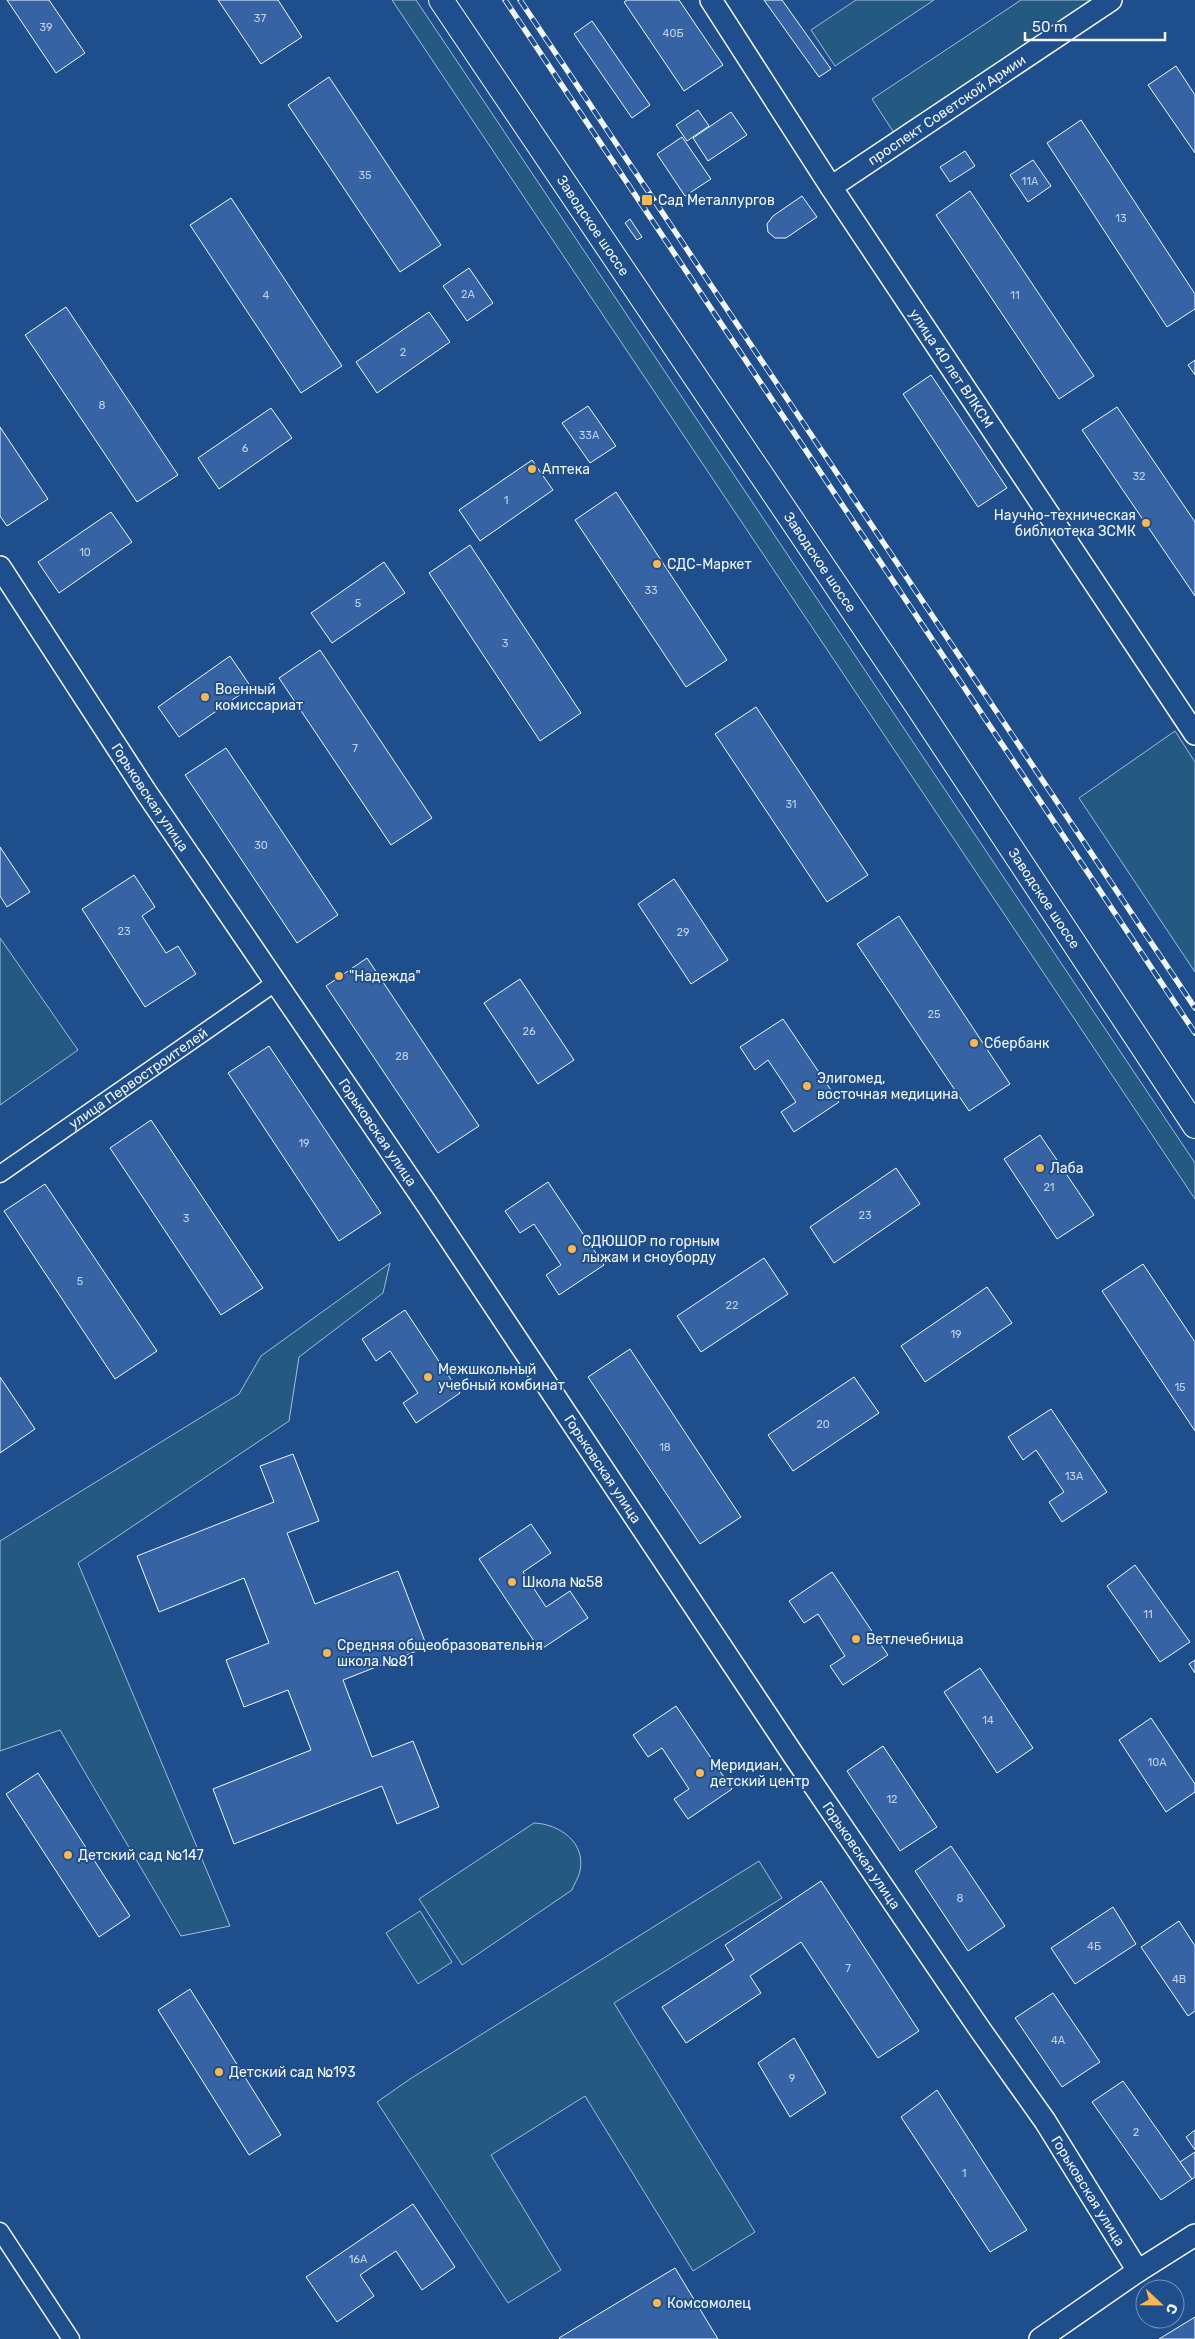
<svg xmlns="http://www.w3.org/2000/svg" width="1195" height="2339" viewBox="0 0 1195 2339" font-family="Rubik,sans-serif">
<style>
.green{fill:#245a82;stroke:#a8bbd7}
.building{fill:#3563a3;stroke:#f2f6ff}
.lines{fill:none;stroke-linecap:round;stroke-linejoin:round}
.minor-casing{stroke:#f2f6ff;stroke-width:19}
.tertiary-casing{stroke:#f2f6ff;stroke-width:24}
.secondary-casing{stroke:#f2f6ff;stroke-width:26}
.minor{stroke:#1f4e8c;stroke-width:16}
.tertiary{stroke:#1f4e8c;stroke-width:21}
.secondary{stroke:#1f4e8c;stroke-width:24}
.rail-casing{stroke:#f2f6ff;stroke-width:5.5}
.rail{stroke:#1f4e8c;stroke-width:4;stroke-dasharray:11;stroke-linecap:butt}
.poi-dot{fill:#ffb74d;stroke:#1f4e8c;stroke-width:2}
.labels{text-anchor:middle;stroke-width:4;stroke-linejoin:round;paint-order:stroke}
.number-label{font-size:11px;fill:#c3d1e8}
.street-label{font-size:14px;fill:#f2f6ff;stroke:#1f4e8c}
.poi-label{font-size:14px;fill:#f2f6ff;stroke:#1f4e8c;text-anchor:start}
</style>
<rect width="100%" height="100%" fill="#1f4e8c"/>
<!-- green -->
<g class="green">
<polygon points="392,0 416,0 1195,1163 1195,1199"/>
<polygon points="856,0 934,0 835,66 811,30"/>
<polygon points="1021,0 1100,0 896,136 872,99"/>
<polygon points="1175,731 1195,762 1195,972 1079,798"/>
<polygon points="0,938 78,1050 0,1105"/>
<polygon points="390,1263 383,1293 299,1357 289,1421 78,1563 230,1926 181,1936 60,1730 0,1751 0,1541 239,1394 261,1356"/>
<path d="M534 1823C559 1824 586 1842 580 1871 579 1877 574 1884 572 1890L462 1965 419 1899Z"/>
<polygon points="759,1861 782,1898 614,2003 755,2232 693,2271 585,2096 491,2155 561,2270 508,2303 377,2102 410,2079"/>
<polygon points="420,1911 452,1962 418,1984 386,1933"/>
</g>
<!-- building -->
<g class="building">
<polygon points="7,0 49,0 85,53 56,73"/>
<polygon points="218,0 278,0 302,37 261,64"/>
<polygon points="627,0 679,0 723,65 684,91 624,2"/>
<polygon points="764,0 782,0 831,69 819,77"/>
<polygon points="592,21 650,105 632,118 574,34"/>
<polygon points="1176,66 1195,95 1195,153 1148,85"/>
<polygon points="329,77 441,245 400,272 288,105"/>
<polygon points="698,110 709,126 687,141 676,125"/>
<polygon points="731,112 747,135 708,161 693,138"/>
<polygon points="1081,120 1195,294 1195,309 1167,327 1047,143"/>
<polygon points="682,137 711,179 685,196 657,154"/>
<polygon points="965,151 975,166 950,182 940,167"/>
<polygon points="1033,160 1051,186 1028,202 1010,175"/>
<polygon points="970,191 1094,376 1059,399 936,215"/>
<polygon points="802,196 817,217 786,238 775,238 768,232 767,224 773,216"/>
<polygon points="231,198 342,366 301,393 190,225"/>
<polygon points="630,219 642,237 637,240 625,223"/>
<polygon points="469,268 493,303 467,321 443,286"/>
<polygon points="66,307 178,475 137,502 25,335"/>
<polygon points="429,312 450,342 377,393 356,362"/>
<polygon points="1195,360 1195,375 1188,365"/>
<polygon points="931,375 1007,488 978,507 903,394"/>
<polygon points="588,406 616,446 590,463 562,423"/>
<polygon points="1117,407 1195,522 1195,596 1082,430"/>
<polygon points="271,408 292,438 219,489 198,458"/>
<polygon points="0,427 48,499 7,526 0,516"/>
<polygon points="532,460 553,490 480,541 459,510"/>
<polygon points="616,492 727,660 686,687 575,520"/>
<polygon points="111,512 132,542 59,593 38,562"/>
<polygon points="470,545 581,713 540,741 429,573"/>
<polygon points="384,562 405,593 332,643 311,613"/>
<polygon points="320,650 432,818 391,845 279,678"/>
<polygon points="230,656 251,687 179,737 158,707"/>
<polygon points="756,707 868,875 827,902 715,734"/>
<polygon points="226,748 338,915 297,943 185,775"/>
<polygon points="0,847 30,892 7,907 0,896"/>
<polygon points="134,875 155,907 142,916 166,953 178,946 196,974 145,1007 82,909"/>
<polygon points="674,879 728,960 691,984 638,904"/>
<polygon points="899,916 1010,1084 969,1111 857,944"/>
<polygon points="367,958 479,1126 438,1153 326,986"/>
<polygon points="520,979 574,1060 538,1084 484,1003"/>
<polygon points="783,1019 839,1102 794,1132 781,1112 796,1102 768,1060 755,1070 740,1047"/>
<polygon points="269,1046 381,1213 339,1241 228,1073"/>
<polygon points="151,1120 263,1288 221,1315 110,1148"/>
<polygon points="1040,1135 1094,1215 1057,1239 1004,1159"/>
<polygon points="896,1168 920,1204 834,1263 810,1227"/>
<polygon points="548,1182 604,1265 559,1295 546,1275 561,1265 534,1224 520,1233 505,1211"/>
<polygon points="45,1184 157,1351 115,1379 4,1211"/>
<polygon points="764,1258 788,1294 701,1352 677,1316"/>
<polygon points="1143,1264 1195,1342 1195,1431 1102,1291"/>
<polygon points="987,1287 1012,1323 925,1382 901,1346"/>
<polygon points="405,1310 460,1393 416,1423 403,1403 418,1393 390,1351 376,1361 362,1339"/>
<polygon points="630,1349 741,1517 700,1544 588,1377"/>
<polygon points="0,1377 35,1429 0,1453"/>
<polygon points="854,1377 879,1413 793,1471 768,1435"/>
<polygon points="1051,1409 1107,1492 1062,1522 1049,1502 1064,1492 1036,1450 1023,1460 1008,1437"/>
<polygon points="293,1454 319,1521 287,1533 315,1604 398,1571 427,1647 343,1680 372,1757 413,1741 439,1807 397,1824 382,1786 234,1844 213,1789 311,1750 288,1690 244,1707 226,1660 269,1643 244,1578 159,1612 137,1556 274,1502 260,1466"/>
<polygon points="531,1524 551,1553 523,1572 546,1607 570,1591 588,1618 540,1650 479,1559"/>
<polygon points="1135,1565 1190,1642 1160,1662 1107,1586"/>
<polygon points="832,1572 888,1655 843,1685 830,1666 845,1656 818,1614 804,1623 789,1601"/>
<polygon points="1195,1660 1195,1673 1189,1664"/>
<polygon points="980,1668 1033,1748 997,1773 944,1692"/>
<polygon points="676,1706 732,1789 688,1819 674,1799 689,1789 662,1748 648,1757 633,1735"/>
<polygon points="1151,1718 1195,1784 1195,1792 1166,1812 1119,1740"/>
<polygon points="883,1746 937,1827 900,1851 847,1771"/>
<polygon points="38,1773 130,1916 99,1937 6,1794"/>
<polygon points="951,1846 1005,1926 968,1951 915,1871"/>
<polygon points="821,1881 919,2031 878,2058 801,1942 750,1976 761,1993 686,2043 662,2007 734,1960 725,1945"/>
<polygon points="1113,1907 1136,1944 1075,1984 1051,1948"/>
<polygon points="1179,1921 1195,1946 1195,2011 1188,2016 1141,1947"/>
<polygon points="190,1989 281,2135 249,2155 158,2010"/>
<polygon points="1053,1993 1100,2062 1062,2087 1015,2018"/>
<polygon points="794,2038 826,2093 790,2117 758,2063"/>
<polygon points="1123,2081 1192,2179 1161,2200 1092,2102"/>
<polygon points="937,2090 1027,2230 990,2252 901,2117"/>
<polygon points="1195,2130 1195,2150 1186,2137"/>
<polygon points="1195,2152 1195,2177 1192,2179 1180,2162"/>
<polygon points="413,2204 455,2267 422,2290 396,2251 360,2275 374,2296 337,2322 306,2277"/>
<polygon points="675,2268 718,2339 560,2339 559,2338"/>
<polygon points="1195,2317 1195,2339 1159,2339"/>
</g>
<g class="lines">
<!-- minor casing -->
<g class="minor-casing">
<g id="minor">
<path id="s1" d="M0 1174 275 983"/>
<polyline points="0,2231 71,2339"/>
</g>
</g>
<!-- tertiary casing -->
<g class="tertiary-casing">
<g id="tertiary">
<path id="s2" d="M711 0 831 187 1195 734"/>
<path id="s3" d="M831 187 1111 0"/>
<path id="s4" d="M0 567 146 792 426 1203 794 1756 979 2028 1045 2121 1138 2271"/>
<polyline points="1040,2339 1138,2271 1195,2235"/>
</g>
</g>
<!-- secondary casing -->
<g class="secondary-casing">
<g id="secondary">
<path id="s5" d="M441 0 916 704 1195 1126"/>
</g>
</g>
<!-- minor -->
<use href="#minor" class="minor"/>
<!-- tertiary -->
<use href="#tertiary" class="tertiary"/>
<!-- secondary -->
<use href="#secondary" class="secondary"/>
<!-- rail casing -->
<g class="rail-casing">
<g id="rail">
<polyline points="505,0 1195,1033"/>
<polyline points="520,0 1195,1008"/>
</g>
</g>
<!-- rail -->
<use href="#rail" class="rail"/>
</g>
<!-- markers -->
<g class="poi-dot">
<rect x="641" y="194" width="12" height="12" rx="2.5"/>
<circle cx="532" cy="469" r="5"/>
<circle cx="1146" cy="523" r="5"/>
<circle cx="657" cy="564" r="5"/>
<circle cx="205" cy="697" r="5"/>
<circle cx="339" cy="976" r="5"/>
<circle cx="974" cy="1043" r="5"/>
<circle cx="807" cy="1086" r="5"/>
<circle cx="1040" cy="1168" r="5"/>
<circle cx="572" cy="1249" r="5"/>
<circle cx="428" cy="1377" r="5"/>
<circle cx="512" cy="1582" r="5"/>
<circle cx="856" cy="1639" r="5"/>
<circle cx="327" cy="1653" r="5"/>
<circle cx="700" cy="1773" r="5"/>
<circle cx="68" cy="1855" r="5"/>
<circle cx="219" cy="2072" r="5"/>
<circle cx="657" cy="2303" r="5"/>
</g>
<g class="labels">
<!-- number labels -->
<g class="number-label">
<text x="260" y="22">37</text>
<text x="46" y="31">39</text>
<text x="673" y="37">40Б</text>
<text x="365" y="179">35</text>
<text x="1030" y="185">11А</text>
<text x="1121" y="222">13</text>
<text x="468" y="298">2А</text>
<text x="266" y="299">4</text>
<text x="1015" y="299">11</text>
<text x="403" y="356">2</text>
<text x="102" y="409">8</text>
<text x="589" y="439">33А</text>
<text x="245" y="452">6</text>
<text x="1139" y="480">32</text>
<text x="506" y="504">1</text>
<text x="85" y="556">10</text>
<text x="651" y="594">33</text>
<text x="358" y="607">5</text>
<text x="505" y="647">3</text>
<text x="355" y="752">7</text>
<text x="791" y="808">31</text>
<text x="261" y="849">30</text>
<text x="124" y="935">23</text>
<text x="683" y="936">29</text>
<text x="934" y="1018">25</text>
<text x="529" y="1035">26</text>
<text x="402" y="1060">28</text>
<text x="304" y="1147">19</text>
<text x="1049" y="1191">21</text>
<text x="865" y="1219">23</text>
<text x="186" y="1222">3</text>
<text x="80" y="1285">5</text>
<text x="732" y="1309">22</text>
<text x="956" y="1338">19</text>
<text x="1180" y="1391">15</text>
<text x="823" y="1428">20</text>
<text x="665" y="1451">18</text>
<text x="1074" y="1480">13А</text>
<text x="1148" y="1618">11</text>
<text x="988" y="1724">14</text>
<text x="1157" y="1766">10А</text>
<text x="892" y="1803">12</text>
<text x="960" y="1902">8</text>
<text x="1094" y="1950">4Б</text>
<text x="848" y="1972">7</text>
<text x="1179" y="1983">4В</text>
<text x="1058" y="2044">4А</text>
<text x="792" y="2082">9</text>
<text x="1136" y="2136">2</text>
<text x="964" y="2177">1</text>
<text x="358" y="2263">16А</text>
</g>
<!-- street labels -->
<g class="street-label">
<text dy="5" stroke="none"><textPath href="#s3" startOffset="139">проспект Советской Армии</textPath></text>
<text dy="5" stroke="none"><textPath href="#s5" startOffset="272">Заводское шоссе</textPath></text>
<text dy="5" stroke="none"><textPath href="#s2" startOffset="440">улица 40 лет ВЛКСМ</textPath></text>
<text dy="5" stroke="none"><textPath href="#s5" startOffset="678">Заводское шоссе</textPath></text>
<text dy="5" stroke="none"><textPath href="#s4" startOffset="275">Горьковская улица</textPath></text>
<text dy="5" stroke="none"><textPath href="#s5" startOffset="1082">Заводское шоссе</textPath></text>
<text dy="5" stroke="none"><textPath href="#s1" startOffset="168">улица Первостроителей</textPath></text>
<text dy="5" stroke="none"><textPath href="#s4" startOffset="680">Горьковская улица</textPath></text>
<text dy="5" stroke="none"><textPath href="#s4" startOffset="1085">Горьковская улица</textPath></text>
<text dy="5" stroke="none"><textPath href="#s4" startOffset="1550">Горьковская улица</textPath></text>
<text dy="5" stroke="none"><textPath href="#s4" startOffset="1955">Горьковская улица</textPath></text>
</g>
<!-- poi labels -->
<g class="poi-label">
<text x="658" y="205">Сад Металлургов</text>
<text x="542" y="474">Аптека</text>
<text x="1136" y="520" text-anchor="end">Научно-техническая<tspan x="1136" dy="16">библиотека ЗСМК</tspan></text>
<text x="667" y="569">СДС-Маркет</text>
<text x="215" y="694">Военный<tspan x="215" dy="16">комиссариат</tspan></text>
<text x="349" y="981">"Надежда"</text>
<text x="984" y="1048">Сбербанк</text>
<text x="817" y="1083">Элигомед,<tspan x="817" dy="16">восточная медицина</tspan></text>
<text x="1050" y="1173">Лаба</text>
<text x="582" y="1246">СДЮШОР по горным<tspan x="582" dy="16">лыжам и сноуборду</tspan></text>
<text x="438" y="1374">Межшкольный<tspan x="438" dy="16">учебный комбинат</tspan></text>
<text x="522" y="1587">Школа №58</text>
<text x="866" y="1644">Ветлечебница</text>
<text x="337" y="1650">Средняя общеобразовательня<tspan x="337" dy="16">школа №81</tspan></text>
<text x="710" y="1770">Меридиан,<tspan x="710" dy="16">детский центр</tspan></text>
<text x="78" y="1860">Детский сад №147</text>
<text x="229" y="2077">Детский сад №193</text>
<text x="667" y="2308">Комсомолец</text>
</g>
</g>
<!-- north arrow -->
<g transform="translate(1160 2304) rotate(112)"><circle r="24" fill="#1f4e8c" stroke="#7391ba"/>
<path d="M0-4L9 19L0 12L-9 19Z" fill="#ffb74d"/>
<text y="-8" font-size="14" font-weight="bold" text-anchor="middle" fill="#f2f6ff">С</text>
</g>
<!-- scale -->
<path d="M1025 32v8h140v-8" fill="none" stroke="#f2f6ff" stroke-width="2.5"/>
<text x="1032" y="32" font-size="15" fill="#f2f6ff" stroke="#1f4e8c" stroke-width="4" paint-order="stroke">50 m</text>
</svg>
